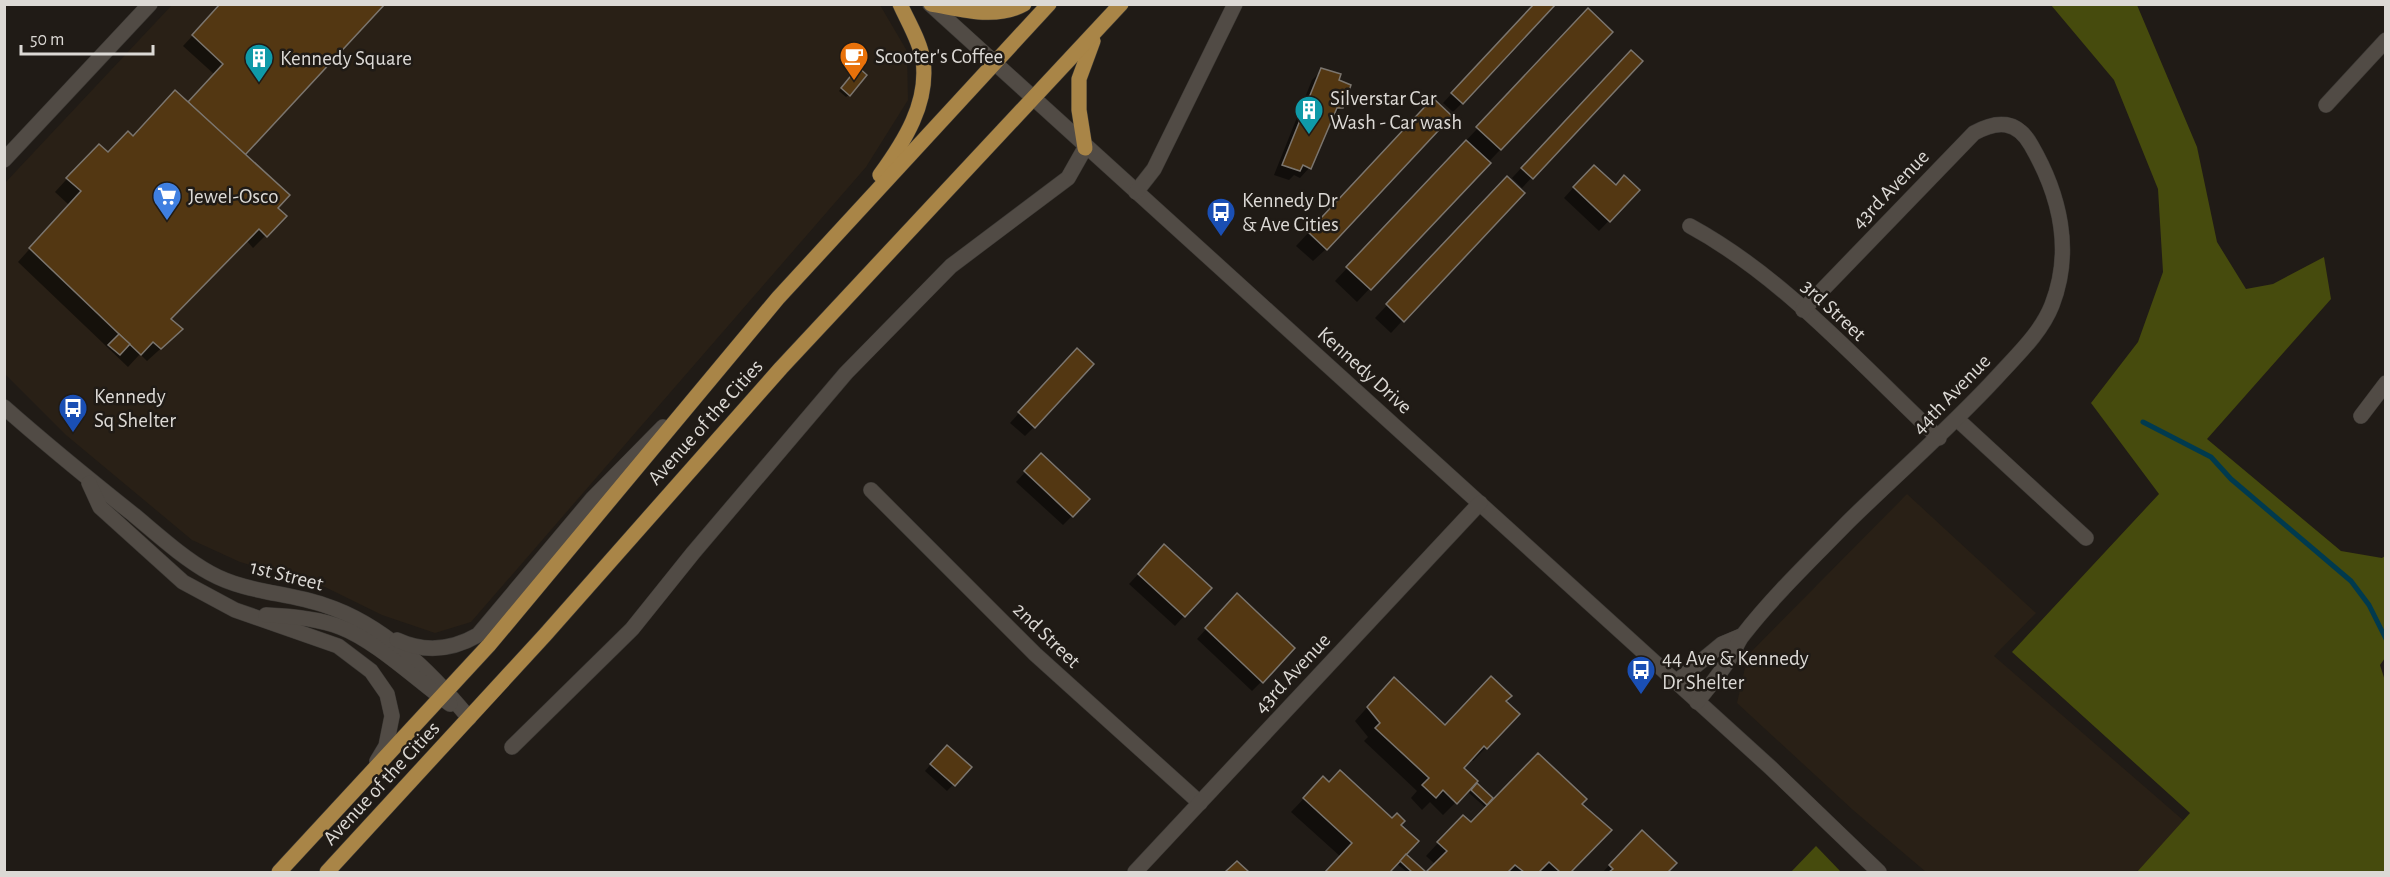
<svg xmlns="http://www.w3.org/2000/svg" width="2390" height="877" viewBox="0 0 2390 877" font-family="'Alegreya Sans',sans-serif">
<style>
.built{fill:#292016}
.forest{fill:#464b0d}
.shadow{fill:#0007}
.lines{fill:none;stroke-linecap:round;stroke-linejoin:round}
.stream{stroke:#003a4e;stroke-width:5}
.building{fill:#533712;stroke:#7b756e;stroke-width:1.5}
.minor-casing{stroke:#3c3935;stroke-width:16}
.major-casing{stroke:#3c3935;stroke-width:16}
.minor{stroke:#514b45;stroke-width:15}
.major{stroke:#a98547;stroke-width:15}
.labels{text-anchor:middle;stroke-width:5;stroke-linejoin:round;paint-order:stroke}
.poi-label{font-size:21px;fill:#dcd9d5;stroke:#201b16;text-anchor:start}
.street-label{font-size:21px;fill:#dcd9d5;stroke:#201b16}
</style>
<rect width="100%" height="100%" fill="#201b16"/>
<!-- built -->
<g class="built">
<polygon points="172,5 880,5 907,51 908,100 866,167 471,622 435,633 382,615 325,587 240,562 192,540 66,435 5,374 4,184"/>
<polygon points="1907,494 2036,613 1994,656 2191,827 2150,872 1926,872 1853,810 1737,703 1748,655"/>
</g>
<!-- forest -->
<g class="forest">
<polygon points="2051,5 2137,5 2197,147 2217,242 2246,289 2273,284 2324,257 2331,299 2207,439 2341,551 2382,558 2385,556 2385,658 2380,665 2386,684 2385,872 2137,872 2190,813 2012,652 2159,494 2091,403 2138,342 2163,272 2158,189 2114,80"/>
<polygon points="1816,846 1841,872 1791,872"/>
</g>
<!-- shadow -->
<g class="shadow">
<polygon points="222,4 243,155 275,208 285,216 253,248 246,240 169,319 168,342 147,361 140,354 128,367 18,262 69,205 55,192 86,158 107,154 188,104 215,75 183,46"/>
<polygon points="1535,4 1462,103 1453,112 1443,103"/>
<polygon points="1576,23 1611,32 1357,302 1335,281"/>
<polygon points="1621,61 1641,61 1522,188 1512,178"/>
<polygon points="1322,70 1338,81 1342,107 1331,117 1309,168 1300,178 1294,175 1289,180 1274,175 1312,80"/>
<polygon points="855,72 849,95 846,97 839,91"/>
<polygon points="1421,112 1326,249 1313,261 1296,246"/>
<polygon points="1584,176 1615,187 1638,190 1599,231 1564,198"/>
<polygon points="1494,191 1403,320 1391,333 1375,318"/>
<polygon points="1067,360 1034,427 1025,436 1010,423"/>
<polygon points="1041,455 1072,516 1063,525 1016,482"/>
<polygon points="1155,556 1184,616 1175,626 1129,584"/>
<polygon points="1228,605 1262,681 1252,691 1197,639"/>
<polygon points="1381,692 1445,727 1504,701 1518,714 1473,761 1470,758 1461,768 1493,801 1580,804 1571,871 1573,872 1428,872 1435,864 1426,856 1450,830 1471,824 1486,808 1469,793 1474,788 1472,786 1443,815 1430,802 1422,810 1411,798 1417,791 1364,741 1368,737 1355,721"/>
<polygon points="941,753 970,767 947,791 925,771"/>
<polygon points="1329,783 1399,825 1398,861 1400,863 1406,857 1423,872 1407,872 1396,863 1387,872 1326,872 1341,857 1291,812 1311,791"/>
<polygon points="1629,844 1675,863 1666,872 1603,872"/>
</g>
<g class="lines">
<!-- stream -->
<polyline class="stream" points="2143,422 2211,457 2231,479 2351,581 2369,605 2386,639"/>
</g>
<!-- building -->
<g class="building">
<polygon points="220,4 385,4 245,155 188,102 223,64 192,35"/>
<polygon points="1534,4 1556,4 1463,104 1451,93"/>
<polygon points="1588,8 1613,32 1501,150 1476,127"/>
<polygon points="1631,50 1643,61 1533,179 1521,168"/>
<polygon points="858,67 867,75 850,96 841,88"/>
<polygon points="1321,68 1341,74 1339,80 1351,85 1343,108 1337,108 1311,169 1303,165 1300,171 1282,165"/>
<polygon points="175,90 290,195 278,208 287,216 267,237 259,229 171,319 183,329 161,349 153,342 141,355 29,248 81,191 66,178 99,144 108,152 128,131 133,136"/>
<polygon points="1433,98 1452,116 1327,250 1308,232"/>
<polygon points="1466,140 1491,163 1371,290 1346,267"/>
<polygon points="1594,165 1616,185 1624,175 1640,190 1610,222 1573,187"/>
<polygon points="1507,176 1525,193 1404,322 1386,304"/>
<polygon points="119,334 130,344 120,355 108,345"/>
<polygon points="1077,348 1094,364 1035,428 1018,412"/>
<polygon points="1041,453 1090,499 1073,517 1024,471"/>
<polygon points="1164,544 1212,588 1185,617 1138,574"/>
<polygon points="1237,593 1295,648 1263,683 1205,628"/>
<polygon points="1491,676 1512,696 1506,701 1520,714 1487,749 1484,746 1464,768 1478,781 1457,804 1443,790 1436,798 1422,785 1429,778 1375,728 1380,723 1367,707 1394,677 1445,725"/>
<polygon points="947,745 972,767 955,786 930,764"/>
<polygon points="1538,753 1587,799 1582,804 1612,830 1571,872 1560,872 1549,862 1539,872 1524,872 1515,865 1508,872 1426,872 1447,851 1437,842 1463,815 1471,822"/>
<polygon points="1340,770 1392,818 1397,813 1405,821 1401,825 1419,841 1390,872 1325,872 1352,843 1303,798 1323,776 1329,782"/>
<polygon points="1477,783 1493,798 1487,805 1471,790"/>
<polygon points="1642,830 1677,863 1668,872 1609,872 1613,869 1609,865"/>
<polygon points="1406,854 1426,872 1412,872 1400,861"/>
<polygon points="1237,861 1249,872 1225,872"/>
</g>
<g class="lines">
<!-- minor casing -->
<g class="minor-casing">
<g id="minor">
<polyline points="930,4 1771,768 1879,872"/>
<polyline points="2326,105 2386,40"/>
<polyline points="4,160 150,4"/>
<polyline points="1136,192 1154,169 1235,4"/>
<path d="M1690 226C1784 277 1861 365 1939 438"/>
<path d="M4 407C47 445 90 480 134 515 158 535 183 558 210 573 246 593 286 592 324 605 383 624 431 672 469 718"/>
<polyline points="2361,416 2386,383"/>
<polyline points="1958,420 2086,538"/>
<polyline points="89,483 100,507 183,582 235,610 338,646 371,671 387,694 392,716 386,746 377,761"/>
<polyline points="871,490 1035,654 1200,803"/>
<path d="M266 615C290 616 317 618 340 627 375 640 418 681 450 704"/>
<path d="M397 640C425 653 452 650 478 635L593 498 663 427"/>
<polyline points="1676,682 1722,644 1741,636"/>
<path d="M1697 702C1708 688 1720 674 1730 658 1735 651 1737 642 1743 635 1774 595 1813 558 1848 522 1898 473 1950 428 1997 377 2017 355 2041 333 2052 305 2073 251 2060 195 2031 145 2017 120 1997 120 1974 133L1803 310"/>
<polyline points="512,747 632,629 693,553 846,373 951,266 1068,178 1085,148"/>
<polyline points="1135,872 1480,503"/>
</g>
</g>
<!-- major casing -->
<g class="major-casing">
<g id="major">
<path d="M931 4C961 9 996 20 1024 4"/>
<polyline points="1085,148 1079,110 1079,79 1093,41"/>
<path d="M880 175C904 142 929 103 923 60 920 41 908 22 900 4"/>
<polyline points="279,872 489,645 778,298 1049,4"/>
<polyline points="327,872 545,635 781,368 1121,4"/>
</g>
</g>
<!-- minor -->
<use href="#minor" class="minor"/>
<!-- major -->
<use href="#major" class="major"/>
</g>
<!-- icons -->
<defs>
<g id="cafe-pin" transform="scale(1.5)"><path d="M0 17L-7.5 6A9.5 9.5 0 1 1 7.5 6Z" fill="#e8710a" stroke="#201b16"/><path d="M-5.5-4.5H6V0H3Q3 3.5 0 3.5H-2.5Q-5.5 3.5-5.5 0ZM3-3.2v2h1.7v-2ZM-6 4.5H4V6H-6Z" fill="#fff"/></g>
<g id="building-pin" transform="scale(1.5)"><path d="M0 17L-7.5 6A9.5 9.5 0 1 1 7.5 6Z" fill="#0f9aa8" stroke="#201b16"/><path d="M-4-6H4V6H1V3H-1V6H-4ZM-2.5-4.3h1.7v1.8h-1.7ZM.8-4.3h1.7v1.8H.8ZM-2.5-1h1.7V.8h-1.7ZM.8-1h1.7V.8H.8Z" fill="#fff"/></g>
<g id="supermarket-pin" transform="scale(1.5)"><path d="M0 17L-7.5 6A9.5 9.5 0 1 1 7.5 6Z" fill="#3f7fe0" stroke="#201b16"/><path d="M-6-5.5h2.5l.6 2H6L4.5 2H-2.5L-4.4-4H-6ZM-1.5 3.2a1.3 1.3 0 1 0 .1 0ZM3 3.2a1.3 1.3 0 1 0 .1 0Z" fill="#fff"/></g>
<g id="bus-pin" transform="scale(1.5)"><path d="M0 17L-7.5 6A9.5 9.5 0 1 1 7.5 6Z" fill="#1a4fb4" stroke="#201b16"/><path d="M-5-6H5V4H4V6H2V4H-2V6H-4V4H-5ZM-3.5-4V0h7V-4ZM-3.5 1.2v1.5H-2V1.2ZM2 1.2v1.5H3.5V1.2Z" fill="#fff"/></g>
</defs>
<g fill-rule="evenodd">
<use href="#cafe-pin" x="854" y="56"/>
<use href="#building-pin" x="259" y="58"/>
<use href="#building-pin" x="1309" y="110"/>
<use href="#supermarket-pin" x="167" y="196"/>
<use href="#bus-pin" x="1221" y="212"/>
<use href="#bus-pin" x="73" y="408"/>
<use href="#bus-pin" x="1641" y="670"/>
</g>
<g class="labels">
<!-- poi labels -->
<g class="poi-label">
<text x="875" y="63">Scooter's Coffee</text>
<text x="280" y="65">Kennedy Square</text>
<text x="1330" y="105">Silverstar Car<tspan x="1330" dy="24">Wash - Car wash</tspan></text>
<text x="188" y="203">Jewel-Osco</text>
<text x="1242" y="207">Kennedy Dr<tspan x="1242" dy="24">&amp; Ave Cities</tspan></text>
<text x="94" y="403">Kennedy<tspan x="94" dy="24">Sq Shelter</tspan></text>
<text x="1662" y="665">44 Ave &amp; Kennedy<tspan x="1662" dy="24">Dr Shelter</tspan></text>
</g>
<!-- street labels -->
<g class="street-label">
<text transform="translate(1890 189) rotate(-46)" y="7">43rd Avenue</text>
<text transform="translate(1834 310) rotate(43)" y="7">3rd Street</text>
<text transform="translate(1365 370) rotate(42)" y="7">Kennedy Drive</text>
<text transform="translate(1951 394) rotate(-46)" y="7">44th Avenue</text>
<text transform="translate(705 422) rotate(-48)" y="7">Avenue of the Cities</text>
<text transform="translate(287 575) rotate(14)" y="7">1st Street</text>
<text transform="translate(1047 635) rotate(44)" y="7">2nd Street</text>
<text transform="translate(1292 673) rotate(-47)" y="7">43rd Avenue</text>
<text transform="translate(381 783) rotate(-47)" y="7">Avenue of the Cities</text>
</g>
</g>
<!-- border -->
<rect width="2390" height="877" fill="none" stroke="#dcd9d5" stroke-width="12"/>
<!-- scale -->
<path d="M21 45v9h132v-9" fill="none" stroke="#dcd9d5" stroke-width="3"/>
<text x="30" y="45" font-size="18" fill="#dcd9d5" stroke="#201b16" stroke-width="4.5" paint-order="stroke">50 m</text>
</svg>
